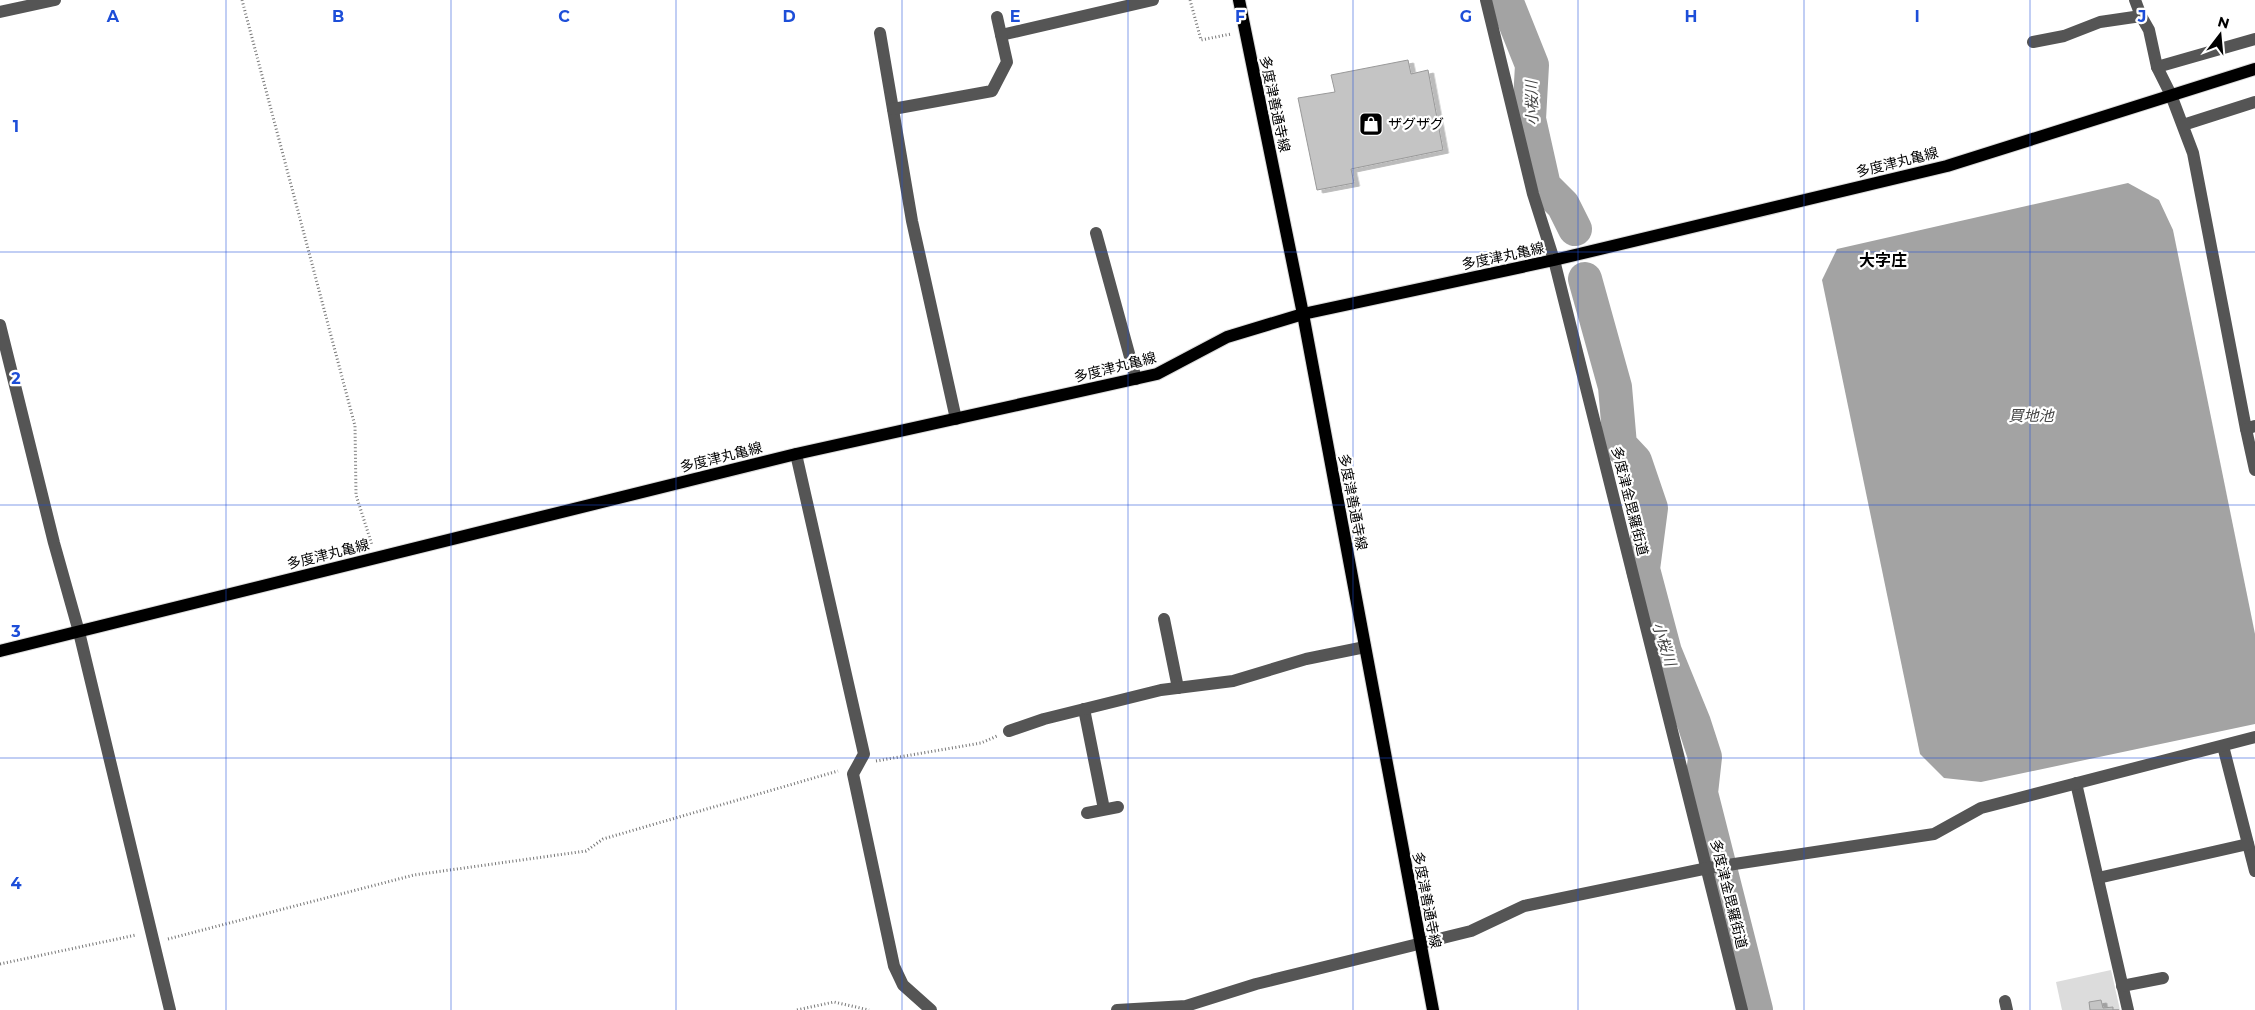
<svg xmlns="http://www.w3.org/2000/svg" width="2255" height="1010" viewBox="0 0 2255 1010" font-family="Montserrat,'Noto Sans JP',sans-serif">
<style>
.green{fill:#dcdcdc}
.water{fill:#a3a3a3}
.lines{fill:none;stroke-linecap:round;stroke-linejoin:round}
.river{stroke:#a3a3a3;stroke-width:34}
.building{fill:#c4c4c4;stroke:#999;filter:url(#shadow)}
.major-casing{stroke:#dbdbdb;stroke-width:14}
.path{stroke:#777;stroke-width:3;stroke-dasharray:1 2.5;stroke-linecap:butt}
.minor{stroke:#555;stroke-width:12}
.major{stroke:#000;stroke-width:12}
.grid{fill:none;stroke:#1d4ed8;stroke-width:1;stroke-opacity:0.55}
.labels{text-anchor:middle;stroke-width:4.5;stroke-linejoin:round;paint-order:stroke}
.street-label{font-size:14px;fill:#000;stroke:#fff}
.poi-label{font-size:14px;fill:#000;stroke:#fff;text-anchor:start}
.water-label{font-size:15px;font-style:italic;fill:#444;stroke:#fff}
.quarter-label{font-size:16px;font-weight:bold;fill:#000;stroke:#fff}
.grid-label{font-size:16px;text-anchor:middle;font-weight:bold;fill:#1d4ed8;stroke:#fff;stroke-width:4.5;stroke-linejoin:round;paint-order:stroke}
</style>
<defs>
<filter id="shadow"><feDropShadow dx="5.5" dy="3" stdDeviation="0" flood-color="#0004"/></filter>
</defs>
<rect width="100%" height="100%" fill="#fff"/>
<!-- green -->
<polygon class="green" points="2111,970 2120,1010 2062,1010 2056,982"/>
<!-- water -->
<polygon class="water" points="2128,183 2159,200 2173,230 2255,634 2255,724 1981,782 1944,778 1920,754 1822,280 1837,249"/>
<g class="lines">
<!-- river -->
<g class="river">
<polyline points="1506,0 1532,65 1529,119 1544,186 1563,205 1575,229"/>
<polyline points="1585,279 1615,387 1620,445 1635,461 1651,508 1643,569 1665,652 1694,723 1705,757 1701,793 1756,1010"/>
</g>
</g>
<!-- building -->
<g class="building">
<polygon points="1408,60 1411,74 1428,70 1443,150 1351,169 1354,183 1317,190 1298,98 1335,92 1331,75"/>
<polygon points="2101,1000 2103,1008 2113,1007 2113,1010 2119,1010 2090,1010 2089,1002"/>
</g>
<g class="lines">
<!-- major casing -->
<g class="major-casing">
<g id="major">
<polyline points="1239,0 1303,314 1433,1010"/>
<polyline points="0,651 796,454 1157,374 1227,337 1303,314 1554,260 1947,166 2255,69"/>
</g>
</g>
<!-- path -->
<g class="path">
<polyline points="242,0 355,426 356,495 372,545"/>
<polyline points="1190,0 1201,40 1231,34"/>
<polyline points="876,761 981,743 997,736"/>
<polyline points="168,939 414,875 586,851 603,839 838,771"/>
<polyline points="0,964 136,935"/>
<polyline points="797,1010 834,1002 869,1010"/>
</g>
<!-- minor -->
<g class="minor">
<polyline points="1486,0 1533,194 1554,260 1742,1010"/>
<polyline points="2135,0 2141,16 2149,30 2157,67 2171,95 2193,153 2246,429 2255,426"/>
<polyline points="0,12 55,0"/>
<polyline points="880,33 912,221 956,419"/>
<polyline points="1001,35 1153,0"/>
<polyline points="2033,42 2064,36 2100,22 2141,16"/>
<polyline points="2157,67 2255,39"/>
<polyline points="893,109 992,91 1007,62 997,17"/>
<polyline points="2183,125 2255,102"/>
<polyline points="1096,233 1136,379"/>
<polyline points="0,325 54,543 79,632 170,1010"/>
<polyline points="2246,429 2255,470"/>
<polyline points="796,454 864,754 853,774 894,966 903,985 931,1010"/>
<polyline points="1164,619 1178,688"/>
<polyline points="1084,709 1104,809"/>
<polyline points="1009,731 1044,719 1161,690 1233,681 1306,659 1365,647"/>
<polyline points="2223,746 2255,871"/>
<polyline points="2076,783 2128,1010"/>
<polyline points="1087,813 1118,807"/>
<polyline points="2098,878 2248,844"/>
<polyline points="2122,986 2163,978"/>
<polyline points="2005,1001 2007,1010"/>
<polyline points="1117,1010 1186,1006 1256,984 1471,931 1524,906 1708,868 1934,834 1981,808 2255,737"/>
</g>
<!-- major -->
<use href="#major" class="major"/>
</g>
<!-- grid -->
<path class="grid" d="M226 0V1010M451 0V1010M676 0V1010M902 0V1010M1128 0V1010M1353 0V1010M1578 0V1010M1804 0V1010M2030 0V1010M0 252H2255M0 505H2255M0 758H2255"/>
<!-- icons -->
<defs>
<g id="shop-square" transform="scale(1.25)"><rect x="-9" y="-9" width="18" height="18" rx="4" fill="#000" stroke="#fff"/><path d="M-5-2.5h2.3a2.7 3.5 0 0 1 5.4 0H5L5.5 6h-11ZM-1.5-2.5h3a1.5 2.3 0 0 0-3 0Z" fill="#fff"/></g>
</defs>
<g fill-rule="evenodd">
<use href="#shop-square" x="1371" y="124"/>
</g>
<g class="labels">
<!-- street labels -->
<g class="street-label">
<text transform="translate(1275 104) rotate(78)" y="5">多度津善通寺線</text>
<text transform="translate(1897 162) rotate(-14)" y="5">多度津丸亀線</text>
<text transform="translate(1503 256) rotate(-12)" y="5">多度津丸亀線</text>
<text transform="translate(1115 367) rotate(-14)" y="5">多度津丸亀線</text>
<text transform="translate(721 457) rotate(-14)" y="5">多度津丸亀線</text>
<text transform="translate(1630 501) rotate(76)" y="5">多度津金毘羅街道</text>
<text transform="translate(1353 502) rotate(79)" y="5">多度津善通寺線</text>
<text transform="translate(328 554) rotate(-14)" y="5">多度津丸亀線</text>
<text transform="translate(1729 894) rotate(76)" y="5">多度津金毘羅街道</text>
<text transform="translate(1427 900) rotate(79)" y="5">多度津善通寺線</text>
</g>
<!-- poi labels -->
<g class="poi-label">
<text x="1388" y="129">ザグザグ</text>
</g>
<!-- water labels -->
<g class="water-label">
<text transform="translate(1532 103) rotate(-91)" y="5">小桜川</text>
<text x="2031" y="421">買地池</text>
<text transform="translate(1664 644) rotate(72)" y="5">小桜川</text>
</g>
<!-- quarter labels -->
<g class="quarter-label">
<text x="1883" y="266">大字庄</text>
</g>
</g>
<g class="grid-label">
<text x="113" y="22">A</text>
<text x="338" y="22">B</text>
<text x="564" y="22">C</text>
<text x="789" y="22">D</text>
<text x="1015" y="22">E</text>
<text x="1240" y="22">F</text>
<text x="1466" y="22">G</text>
<text x="1691" y="22">H</text>
<text x="1917" y="22">I</text>
<text x="2142" y="22">J</text>
<text x="16" y="132">1</text>
<text x="16" y="384">2</text>
<text x="16" y="637">3</text>
<text x="16" y="889">4</text>
</g>
<!-- north arrow -->
<g transform="translate(2220 35) rotate(16)" stroke="#ffffff" stroke-width="4" paint-order="stroke">
<path d="M0-4L9 19L0 12L-9 19Z" fill="#000000"/>
<text y="-8" font-size="14" font-weight="bold" text-anchor="middle" fill="#000000">N</text>
</g>
</svg>
